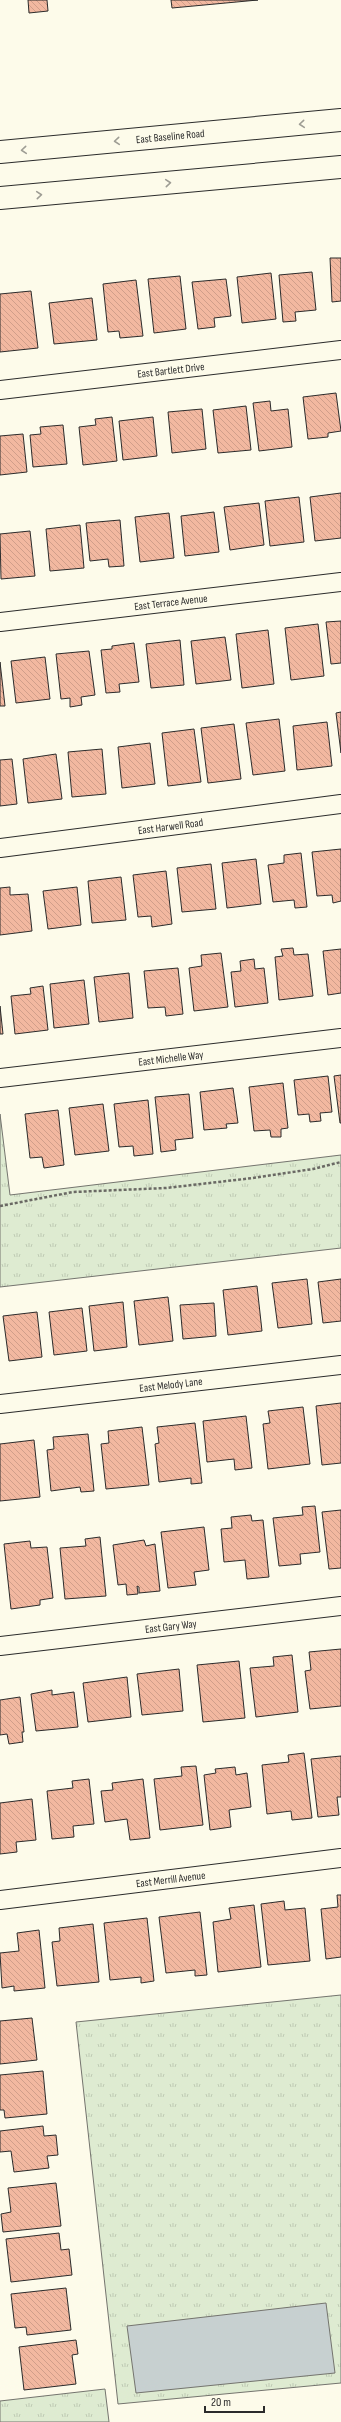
<svg xmlns="http://www.w3.org/2000/svg" width="341" height="2422" viewBox="0 0 341 2422" font-family="'Sofia Sans Condensed',sans-serif">
<style>
.park{fill:url(#park-tufts);stroke:#74746e}
.water{fill:#c7d0d0;stroke:#74746e}
.building{fill:url(#building-back-hatch);stroke:#2b2b2b}
.lines{fill:none;stroke-linecap:round;stroke-linejoin:round}
.minor-casing{stroke:#2b2b2b;stroke-width:20}
.primary-casing{stroke:#2b2b2b;stroke-width:24}
.path{stroke:#6a6964;stroke-width:2.5;stroke-dasharray:3 2;stroke-linecap:butt}
.minor{stroke:#fdfbea;stroke-width:18}
.primary{stroke:#fdfbea;stroke-width:22}
.oneway{stroke:#9e9d94}
.labels{text-anchor:middle;stroke-width:3;stroke-linejoin:round;paint-order:stroke}
.street-label{font-size:11px;fill:#2b2b2b;stroke:#fdfbea}
</style>
<defs>
<pattern id="park-tufts" width="24" height="20" patternUnits="userSpaceOnUse"><rect width="24" height="20" fill="#deebd1"/><path d="M3 7l-1-3M5 7V3M7 7l1-3M15 17l-1-3M17 17v-4M19 17l1-3" fill="none" stroke="#bfcab4"/></pattern>
<pattern id="building-back-hatch" width="6" height="6" patternUnits="userSpaceOnUse"><rect width="6" height="6" fill="#f2b8a0"/><path d="M-1 5l2 2M0 0l6 6M5-1l2 2" fill="none" stroke="#d09e8a"/></pattern>
</defs>
<rect width="100%" height="100%" fill="#fdfbea"/>
<!-- park -->
<g class="park">
<polygon points="0,1114 10,1195 341,1155 341,1248 0,1287"/>
<polygon points="341,1995 341,2383 118,2404 76,2022"/>
<polygon points="105,2389 109,2422 0,2422 0,2401"/>
</g>
<!-- water -->
<polygon class="water" points="326,2303 335,2373 136,2393 127,2326"/>
<!-- building -->
<g class="building">
<polygon points="28,0 47,0 48,11 29,13"/>
<polygon points="171,0 258,0 172,8"/>
<polygon points="330,258 341,258 341,301 332,302"/>
<polygon points="312,272 316,310 295,312 296,321 283,322 279,275"/>
<polygon points="271,273 276,319 242,323 237,277"/>
<polygon points="180,276 186,329 154,333 148,279"/>
<polygon points="226,279 231,316 214,318 215,327 198,329 192,282"/>
<polygon points="136,280 143,336 120,338 119,331 108,332 103,284"/>
<polygon points="31,291 38,348 0,352 0,294"/>
<polygon points="92,298 97,340 54,344 49,303"/>
<polygon points="336,393 341,431 328,433 328,437 308,439 303,397"/>
<polygon points="270,401 271,411 288,409 292,447 259,451 253,403"/>
<polygon points="246,406 251,450 218,453 213,410"/>
<polygon points="202,409 206,449 172,453 168,412"/>
<polygon points="112,417 117,461 83,465 79,427 96,425 95,419"/>
<polygon points="153,417 157,456 123,460 119,421"/>
<polygon points="63,425 67,464 33,467 30,435 41,434 40,427"/>
<polygon points="23,434 27,472 0,475 0,436"/>
<polygon points="341,493 341,538 315,541 310,497"/>
<polygon points="299,497 304,542 270,546 265,501"/>
<polygon points="259,503 264,545 230,550 224,507"/>
<polygon points="214,512 219,552 185,556 181,516"/>
<polygon points="169,513 174,558 140,562 135,517"/>
<polygon points="120,520 124,566 109,567 108,559 90,561 86,523"/>
<polygon points="80,525 84,568 50,571 46,529"/>
<polygon points="30,531 35,576 1,579 0,534"/>
<polygon points="341,621 341,663 331,664 326,622"/>
<polygon points="318,624 324,676 291,680 285,628"/>
<polygon points="268,630 274,684 242,688 236,634"/>
<polygon points="225,637 231,680 196,684 191,641"/>
<polygon points="180,640 184,685 151,688 146,644"/>
<polygon points="134,643 139,682 119,684 120,692 106,693 101,650 112,649 112,646"/>
<polygon points="89,651 95,695 81,697 82,705 70,707 70,698 61,699 56,654"/>
<polygon points="45,657 50,699 16,703 11,661"/>
<polygon points="0,662 5,706 0,706"/>
<polygon points="341,712 341,753 336,713"/>
<polygon points="279,719 285,771 253,775 246,723"/>
<polygon points="327,722 332,766 297,770 293,726"/>
<polygon points="234,724 241,779 208,783 201,728"/>
<polygon points="194,729 201,782 168,786 162,733"/>
<polygon points="150,743 155,784 122,788 118,747"/>
<polygon points="102,749 106,794 72,797 68,752"/>
<polygon points="56,754 62,799 28,803 23,759"/>
<polygon points="12,759 17,804 0,806 0,760"/>
<polygon points="341,849 341,901 333,903 332,895 317,896 312,852"/>
<polygon points="301,853 307,907 295,908 294,900 273,902 268,865 284,863 284,855"/>
<polygon points="256,859 261,904 227,908 222,863"/>
<polygon points="211,864 216,909 182,912 177,868"/>
<polygon points="166,871 172,924 152,927 151,916 138,917 133,875"/>
<polygon points="121,877 126,920 92,923 88,881"/>
<polygon points="10,887 10,895 28,894 32,931 0,935 0,888"/>
<polygon points="77,887 81,925 48,929 43,891"/>
<polygon points="293,948 294,955 308,954 313,996 279,1000 275,957 283,956 281,949"/>
<polygon points="341,949 341,993 328,995 323,951"/>
<polygon points="221,953 228,1007 194,1011 189,968 202,966 201,955"/>
<polygon points="254,959 255,969 264,968 268,1003 235,1007 231,972 241,971 240,961"/>
<polygon points="178,968 183,1014 166,1016 165,1007 148,1008 144,971"/>
<polygon points="129,973 133,1018 99,1022 94,977"/>
<polygon points="84,980 89,1024 54,1028 50,984"/>
<polygon points="43,986 48,1030 15,1034 11,996 31,994 30,988"/>
<polygon points="0,1006 3,1034 0,1034"/>
<polygon points="341,1075 341,1123 340,1123 334,1076"/>
<polygon points="328,1076 332,1112 320,1113 321,1121 310,1122 309,1114 298,1115 294,1080"/>
<polygon points="283,1083 288,1128 281,1129 281,1137 271,1137 270,1130 254,1131 249,1087"/>
<polygon points="233,1088 238,1123 226,1124 227,1128 204,1130 200,1092"/>
<polygon points="189,1094 193,1138 175,1140 176,1150 161,1152 155,1097"/>
<polygon points="148,1100 153,1154 134,1156 133,1146 119,1147 114,1104"/>
<polygon points="103,1104 109,1151 75,1155 69,1108"/>
<polygon points="58,1110 64,1165 44,1168 42,1157 30,1158 25,1114"/>
<polygon points="307,1279 312,1324 278,1328 272,1283"/>
<polygon points="341,1279 341,1321 323,1323 318,1282"/>
<polygon points="257,1286 262,1331 228,1335 223,1290"/>
<polygon points="168,1297 173,1341 139,1345 134,1301"/>
<polygon points="123,1302 127,1347 94,1351 89,1306"/>
<polygon points="214,1303 216,1336 183,1339 180,1305"/>
<polygon points="82,1308 87,1351 54,1355 49,1312"/>
<polygon points="37,1312 42,1357 9,1361 3,1316"/>
<polygon points="341,1403 341,1463 322,1465 316,1406"/>
<polygon points="303,1407 310,1464 268,1469 263,1424 270,1423 268,1411"/>
<polygon points="246,1416 252,1468 235,1470 234,1459 207,1462 203,1421"/>
<polygon points="195,1423 202,1483 191,1484 191,1478 159,1482 155,1444 159,1443 157,1427"/>
<polygon points="142,1427 149,1485 106,1489 101,1444 109,1443 108,1431"/>
<polygon points="88,1434 94,1491 81,1492 80,1487 51,1491 47,1450 54,1449 53,1437"/>
<polygon points="34,1440 40,1497 0,1501 0,1444"/>
<polygon points="315,1506 320,1552 300,1554 301,1564 279,1566 273,1518 303,1515 302,1507"/>
<polygon points="341,1510 341,1568 329,1569 322,1512"/>
<polygon points="251,1515 252,1521 263,1520 269,1577 247,1579 245,1560 224,1562 221,1529 232,1528 231,1517"/>
<polygon points="204,1527 209,1570 194,1572 196,1585 168,1588 161,1532"/>
<polygon points="100,1537 106,1596 65,1599 60,1548 86,1546 85,1539"/>
<polygon points="144,1540 146,1546 155,1544 160,1591 139,1593 139,1587 137,1586 138,1594 127,1595 126,1584 118,1585 113,1545"/>
<polygon points="30,1541 31,1548 47,1547 53,1598 40,1600 40,1605 11,1609 4,1544"/>
<polygon points="341,1649 341,1706 310,1709 305,1671 311,1670 309,1652"/>
<polygon points="292,1655 298,1712 256,1717 250,1668 274,1666 273,1657"/>
<polygon points="239,1661 245,1718 203,1722 197,1665"/>
<polygon points="179,1669 183,1711 142,1715 137,1674"/>
<polygon points="127,1677 131,1717 88,1722 83,1683"/>
<polygon points="52,1690 52,1695 74,1692 78,1727 36,1731 31,1694"/>
<polygon points="20,1697 24,1732 22,1732 23,1742 9,1744 7,1734 0,1735 0,1700"/>
<polygon points="304,1753 312,1818 292,1820 291,1811 267,1814 262,1765 289,1762 288,1755"/>
<polygon points="341,1756 341,1797 337,1797 339,1815 318,1817 311,1759"/>
<polygon points="196,1766 203,1825 160,1830 154,1779 182,1776 181,1767"/>
<polygon points="235,1767 236,1775 247,1773 251,1807 229,1810 231,1827 210,1830 204,1775 216,1773 215,1769"/>
<polygon points="89,1779 94,1824 73,1826 74,1837 52,1839 47,1791 73,1788 72,1781"/>
<polygon points="143,1779 150,1838 130,1840 127,1819 105,1822 101,1791 113,1790 112,1783"/>
<polygon points="32,1799 36,1840 16,1842 17,1852 0,1854 0,1803"/>
<polygon points="337,1895 341,1895 341,1957 326,1959 321,1909 338,1907"/>
<polygon points="284,1901 285,1910 305,1908 310,1961 268,1965 261,1904"/>
<polygon points="254,1905 261,1967 218,1972 213,1922 231,1919 229,1908"/>
<polygon points="200,1912 207,1975 195,1976 195,1970 166,1973 159,1917"/>
<polygon points="147,1918 154,1981 141,1983 141,1977 110,1980 104,1923"/>
<polygon points="93,1924 99,1982 57,1986 52,1942 60,1941 59,1928"/>
<polygon points="39,1930 45,1988 14,1991 14,1986 2,1988 0,1953 19,1951 17,1933"/>
<polygon points="32,2018 37,2060 0,2064 0,2021"/>
<polygon points="43,2071 47,2114 5,2118 4,2110 0,2110 0,2075"/>
<polygon points="43,2126 44,2136 56,2135 58,2155 47,2156 49,2168 14,2172 11,2151 0,2152 0,2131"/>
<polygon points="56,2183 61,2226 3,2232 1,2214 11,2212 8,2188"/>
<polygon points="59,2233 61,2250 69,2249 72,2275 11,2282 6,2239"/>
<polygon points="66,2288 71,2330 27,2335 26,2327 15,2328 11,2294"/>
<polygon points="76,2340 78,2354 72,2355 76,2384 24,2390 19,2347"/>
</g>
<g class="lines">
<!-- minor casing -->
<g class="minor-casing">
<g id="minor">
<path id="s1" d="M0 390 341 350"/>
<path id="s2" d="M0 622 341 582"/>
<path id="s3" d="M0 848 341 804"/>
<path id="s4" d="M0 1078 341 1038"/>
<path id="s5" d="M0 1404 341 1365"/>
<path id="s6" d="M0 1646 341 1606"/>
<path id="s7" d="M0 1900 341 1858"/>
</g>
</g>
<!-- primary casing -->
<g class="primary-casing">
<g id="primary">
<path id="s8" d="M0 152 341 120"/>
<polyline points="0,198 341,167"/>
</g>
</g>
<!-- path -->
<polyline class="path" points="0,1206 73,1192 166,1188 253,1178 313,1169 341,1162"/>
<!-- minor -->
<use href="#minor" class="minor"/>
<!-- primary -->
<use href="#primary" class="primary"/>
</g>
<!-- one-way arrows -->
<defs><path id="oneway-chevron" d="M-2-3.5L2.5 0L-2 3.5" fill="none" stroke-width="1.6" stroke-linecap="round" stroke-linejoin="round"/></defs>
<g class="oneway">
<use href="#oneway-chevron" transform="translate(302 124) rotate(175)"/>
<use href="#oneway-chevron" transform="translate(117 141) rotate(175)"/>
<use href="#oneway-chevron" transform="translate(24 150) rotate(175)"/>
<use href="#oneway-chevron" transform="translate(168 183) rotate(-5)"/>
<use href="#oneway-chevron" transform="translate(39 195) rotate(-5)"/>
</g>
<g class="labels">
<!-- street labels -->
<g class="street-label">
<text dy="4" stroke="none"><textPath href="#s8" startOffset="171">East Baseline Road</textPath></text>
<text dy="4" stroke="none"><textPath href="#s1" startOffset="172">East Bartlett Drive</textPath></text>
<text dy="4" stroke="none"><textPath href="#s2" startOffset="172">East Terrace Avenue</textPath></text>
<text dy="4" stroke="none"><textPath href="#s3" startOffset="172">East Harwell Road</textPath></text>
<text dy="4" stroke="none"><textPath href="#s4" startOffset="172">East Michelle Way</textPath></text>
<text dy="4" stroke="none"><textPath href="#s5" startOffset="172">East Melody Lane</textPath></text>
<text dy="4" stroke="none"><textPath href="#s6" startOffset="172">East Gary Way</textPath></text>
<text dy="4" stroke="none"><textPath href="#s7" startOffset="172">East Merrill Avenue</textPath></text>
</g>
</g>
<!-- scale -->
<path d="M205 2406v6h59v-6" fill="none" stroke="#2b2b2b" stroke-width="2"/>
<text x="211" y="2406" font-size="12" fill="#2b2b2b" stroke="#fdfbea" stroke-width="3" paint-order="stroke">20 m</text>
</svg>
